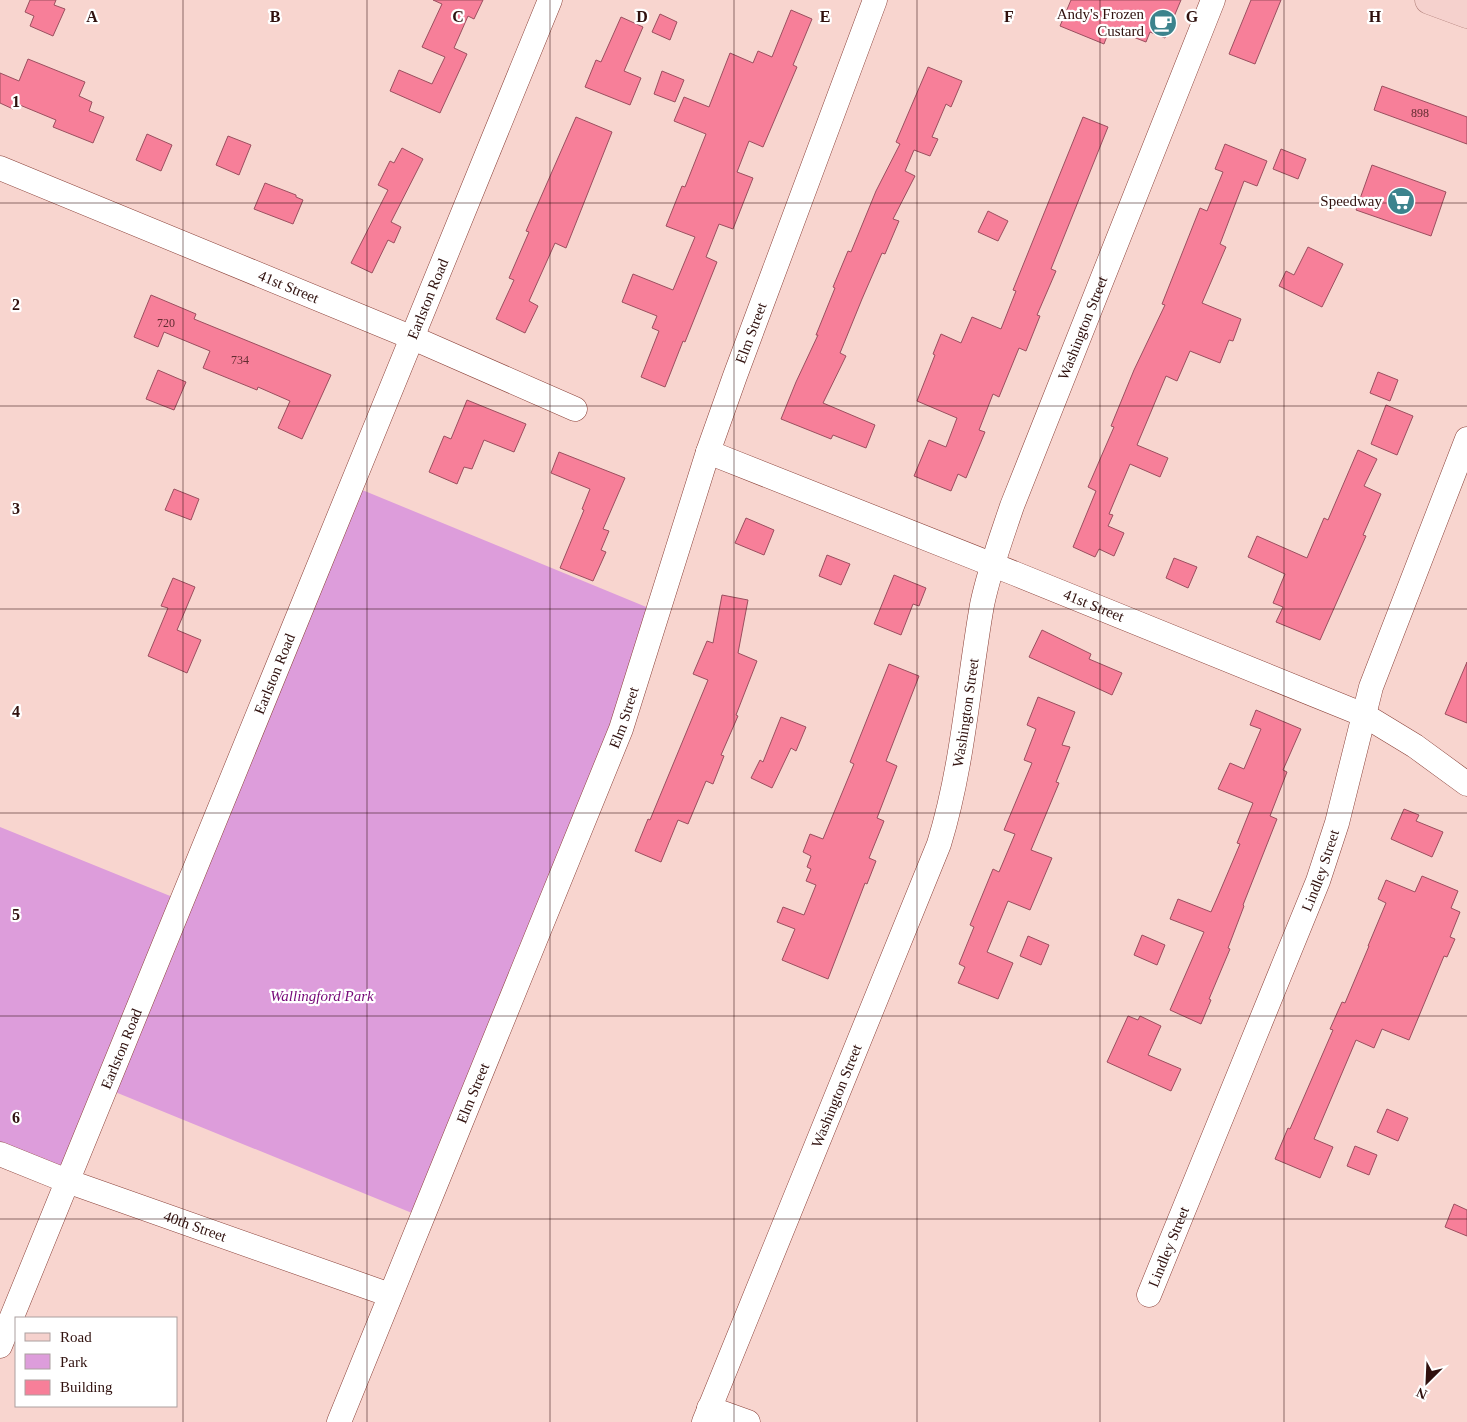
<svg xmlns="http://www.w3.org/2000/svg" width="1467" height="1422" viewBox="0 0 1467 1422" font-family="Georgia,serif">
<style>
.green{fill:#dd9ddb}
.building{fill:#f77f99;stroke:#9b4f5f}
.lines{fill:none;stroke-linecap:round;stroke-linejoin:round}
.minor-casing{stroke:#8a4139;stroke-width:25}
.primary-casing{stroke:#ac7a74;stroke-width:29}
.minor{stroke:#fff;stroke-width:24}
.primary{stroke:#f5d1cd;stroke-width:28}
.grid{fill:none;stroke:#30110e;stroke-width:1;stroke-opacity:0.55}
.labels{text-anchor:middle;stroke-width:4.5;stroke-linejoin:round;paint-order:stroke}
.number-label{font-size:12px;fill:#622c31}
.poi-label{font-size:15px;fill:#30110e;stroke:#fff;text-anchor:end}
.street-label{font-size:15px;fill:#30110e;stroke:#fff}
.park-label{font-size:15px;font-style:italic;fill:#760777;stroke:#fff}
.grid-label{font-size:16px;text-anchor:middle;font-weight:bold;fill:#30110e;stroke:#fff;stroke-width:4.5;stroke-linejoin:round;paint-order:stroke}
</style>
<rect width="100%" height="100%" fill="#f8d5cf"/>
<!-- green -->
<polygon class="green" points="355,487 656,611 412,1213 98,1085 63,1169 0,1143 0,827 185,902"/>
<!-- building -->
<g class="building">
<polygon points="30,0 56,0 54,5 65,9 53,36 30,26 34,16 25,12"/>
<polygon points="433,0 483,0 474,19 468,16 454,48 467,54 440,113 390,91 399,70 432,84 445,57 422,47 442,4"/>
<polygon points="1071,0 1181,0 1165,38 1150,32 1146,42 1110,28 1104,44 1060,26"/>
<polygon points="1251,0 1281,0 1255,64 1229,54"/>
<polygon points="791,10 812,19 793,65 797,67 763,147 749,141 737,172 753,178 733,229 719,224 706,257 717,262 685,342 683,341 665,387 641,377 659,331 652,328 657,316 622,302 633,274 673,290 695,237 666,226 682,186 685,187 706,134 674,121 684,97 709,107 730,53 753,63 758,51 772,57"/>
<polygon points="660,14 677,22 670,40 652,32"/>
<polygon points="621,17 643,27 624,71 641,78 630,105 585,87 596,60 601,62"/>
<polygon points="28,59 85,82 79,96 92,102 89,111 104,117 93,143 53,127 56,120 15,103 13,109 0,103 0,73 19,81"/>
<polygon points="928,67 962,81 951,107 946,104 932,137 938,139 930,156 914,150 905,171 915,176 893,219 899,221 885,254 882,253 862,299 840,353 846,356 823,403 875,425 866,448 833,435 831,439 781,419 796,382 818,335 816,335 835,288 833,287 848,251 851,252 876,191 900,144 896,142"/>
<polygon points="662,71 684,80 675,102 654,94"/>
<polygon points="1382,86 1467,117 1467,144 1374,110"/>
<polygon points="576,117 612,132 566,248 555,243 529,301 538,306 525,333 496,319 514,280 509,278 529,232 526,231"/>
<polygon points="1083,117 1108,127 1051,269 1056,271 1037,315 1040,316 1026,351 1019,348 999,397 993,394 979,430 985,432 966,478 958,474 951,491 914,476 929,440 946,447 957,418 917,401 935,355 933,354 941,334 961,343 972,317 1001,329 1016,291 1013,290"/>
<polygon points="147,134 172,145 161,171 136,160"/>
<polygon points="228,136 251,145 239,175 216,165"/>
<polygon points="1225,144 1267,161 1257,186 1244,181 1220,244 1226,247 1202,303 1241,319 1233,341 1229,340 1220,363 1190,351 1177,381 1166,376 1137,445 1168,458 1160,477 1130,464 1109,514 1113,515 1108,526 1124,533 1114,556 1099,549 1095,557 1073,547 1096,491 1088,487 1114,427 1111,426 1134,370 1165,305 1162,304 1200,208 1207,211 1223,172 1215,169"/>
<polygon points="402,148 423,159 391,222 401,227 394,243 388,240 372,273 351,263 388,190 378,185 390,161 394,163"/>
<polygon points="1281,149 1306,159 1298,179 1273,169"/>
<polygon points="1372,165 1446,192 1431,236 1356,210"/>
<polygon points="265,183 296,195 296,197 303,200 293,224 254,209"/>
<polygon points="988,211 1008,221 998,241 978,232"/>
<polygon points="1308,247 1343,264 1322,307 1279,286 1286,271 1294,275"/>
<polygon points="151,295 196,314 194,319 331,375 302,439 278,428 290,401 258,387 257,390 203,368 210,351 164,332 158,347 134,337"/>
<polygon points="158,370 186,382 174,410 146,399"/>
<polygon points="1378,372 1398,380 1390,401 1370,393"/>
<polygon points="467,400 526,424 514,452 484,440 472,469 464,467 457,484 429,472 444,436 451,439"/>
<polygon points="1386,405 1413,416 1397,455 1371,444"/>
<polygon points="1358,450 1377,459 1364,486 1381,494 1363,535 1366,536 1320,640 1276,622 1283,607 1273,603 1285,574 1248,557 1257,536 1307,558 1324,518 1328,520"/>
<polygon points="559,452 625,478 603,529 609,531 601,550 606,552 593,581 560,568 584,510 582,509 590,489 551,473"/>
<polygon points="174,489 199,499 191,520 165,510"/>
<polygon points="746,518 774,530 764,555 735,543"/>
<polygon points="827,555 850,564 841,585 819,576"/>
<polygon points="1174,558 1197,567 1188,588 1166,578"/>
<polygon points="894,575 926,588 919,606 913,604 901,635 874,624"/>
<polygon points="173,578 195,587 177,630 201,640 187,673 148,656 168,608 161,606"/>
<polygon points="722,595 748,600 738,653 757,661 736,715 738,716 721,755 724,756 713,784 706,781 688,824 678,820 661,862 635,851 648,819 650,820 708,680 693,674 707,641 713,643"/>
<polygon points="1042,630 1091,654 1089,659 1122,673 1112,695 1029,657"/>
<polygon points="1467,662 1467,723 1445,714"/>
<polygon points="889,664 919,676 886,761 897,766 877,818 884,821 869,858 876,861 867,884 865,883 828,979 782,960 795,929 777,922 783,907 804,915 816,885 806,881 811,869 807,867 811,856 803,852 810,834 823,839 854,764 850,762"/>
<polygon points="1038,697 1075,712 1062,745 1070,747 1056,782 1059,783 1031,850 1052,858 1030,910 1008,901 987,952 1013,963 998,999 958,983 965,967 959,964 974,927 970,925 993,869 999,872 1015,834 1004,830 1032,763 1024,760 1036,729 1027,725"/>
<polygon points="1256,710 1301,729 1283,770 1287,772 1270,816 1277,819 1243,905 1244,906 1228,948 1230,949 1209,999 1211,1000 1201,1024 1170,1010 1204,932 1170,919 1178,899 1211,912 1218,896 1240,844 1237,843 1253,803 1218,789 1230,763 1244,769 1261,729 1250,725"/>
<polygon points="781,717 806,727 796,751 791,748 772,788 751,778 760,760 763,762"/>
<polygon points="1404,809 1419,815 1416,821 1443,832 1432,857 1391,839"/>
<polygon points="1422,876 1458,891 1451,908 1460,912 1450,937 1455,939 1447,957 1444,956 1409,1040 1382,1029 1374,1048 1356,1040 1314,1139 1333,1147 1320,1178 1275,1159 1288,1128 1290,1129 1307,1090 1333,1030 1330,1029 1342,1002 1345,1003 1369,946 1368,946 1386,903 1378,899 1386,880 1415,892"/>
<polygon points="1142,935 1165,945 1157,965 1134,955"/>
<polygon points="1028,936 1049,945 1041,965 1020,956"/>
<polygon points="1128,1016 1138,1020 1140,1016 1161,1026 1148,1055 1181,1069 1171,1091 1107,1062"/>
<polygon points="1387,1109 1408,1118 1398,1141 1377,1132"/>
<polygon points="1355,1146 1377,1155 1369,1175 1347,1166"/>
<polygon points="1454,1204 1467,1210 1467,1236 1445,1227"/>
</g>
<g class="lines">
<!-- minor casing -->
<g class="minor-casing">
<g id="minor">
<path id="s1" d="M0 168 413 338 575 409"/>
<path id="s2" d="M708 452 1016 574 1364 715 1415 746 1467 784"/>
<path id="s3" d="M0 1154 67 1181 390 1295"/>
<path id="s4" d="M1149 1295 1318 881 1337 823 1371 687 1467 439"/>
<path id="s5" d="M0 1346 550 0"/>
<polyline points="709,1408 748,1422"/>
<path id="s6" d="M339 1422 621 729 708 452 735 376 875 0"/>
<path id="s7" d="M704 1422 939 844C963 766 968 685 982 605 989 571 1001 539 1012 506L1213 0"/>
</g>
</g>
<!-- primary casing -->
<g class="primary-casing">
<polyline id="primary" points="1429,0 1467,14"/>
</g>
<!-- minor -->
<use href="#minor" class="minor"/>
<!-- primary -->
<use href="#primary" class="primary"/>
</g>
<!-- grid -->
<path class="grid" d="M183 0V1422M367 0V1422M550 0V1422M734 0V1422M917 0V1422M1100 0V1422M1284 0V1422M0 203H1467M0 406H1467M0 609H1467M0 813H1467M0 1016H1467M0 1219H1467"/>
<!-- icons -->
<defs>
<g id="cafe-disc" transform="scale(1.4375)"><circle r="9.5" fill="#3c838d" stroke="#fff"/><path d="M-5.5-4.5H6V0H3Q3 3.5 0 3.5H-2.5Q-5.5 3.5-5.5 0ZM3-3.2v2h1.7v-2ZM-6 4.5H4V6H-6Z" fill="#fff"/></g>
<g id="supermarket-disc" transform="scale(1.4375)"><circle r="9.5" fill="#3c838d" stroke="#fff"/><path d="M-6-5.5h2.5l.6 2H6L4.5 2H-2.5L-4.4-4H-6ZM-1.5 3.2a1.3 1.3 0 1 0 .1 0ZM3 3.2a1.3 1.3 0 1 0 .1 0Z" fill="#fff"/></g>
</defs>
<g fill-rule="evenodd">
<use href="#cafe-disc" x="1163" y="23"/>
<use href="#supermarket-disc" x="1401" y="201"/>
</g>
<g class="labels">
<!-- number labels -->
<g class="number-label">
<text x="1420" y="117">898</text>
<text x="166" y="327">720</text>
<text x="240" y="364">734</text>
</g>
<!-- poi labels -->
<g class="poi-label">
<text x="1144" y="19">Andy's Frozen<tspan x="1144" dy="17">Custard</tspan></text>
<text x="1382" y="206">Speedway</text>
</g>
<!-- street labels -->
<g class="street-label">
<text dy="5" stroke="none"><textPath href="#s1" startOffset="312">41st Street</textPath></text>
<text dy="5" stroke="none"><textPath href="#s5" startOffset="1131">Earlston Road</textPath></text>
<text dy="5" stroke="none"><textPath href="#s7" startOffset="1162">Washington Street</textPath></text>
<text dy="5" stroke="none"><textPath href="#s6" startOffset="1165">Elm Street</textPath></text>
<text dy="5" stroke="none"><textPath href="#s2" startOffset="415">41st Street</textPath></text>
<text dy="5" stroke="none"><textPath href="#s5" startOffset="726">Earlston Road</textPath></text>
<text dy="5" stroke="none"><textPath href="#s7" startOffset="758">Washington Street</textPath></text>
<text dy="5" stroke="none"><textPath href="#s6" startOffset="760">Elm Street</textPath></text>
<text dy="5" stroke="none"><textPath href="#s4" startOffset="458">Lindley Street</textPath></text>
<text dy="5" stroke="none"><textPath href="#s5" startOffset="321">Earlston Road</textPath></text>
<text dy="5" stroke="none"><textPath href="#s6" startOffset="355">Elm Street</textPath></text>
<text dy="5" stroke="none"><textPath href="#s7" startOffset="352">Washington Street</textPath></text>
<text dy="5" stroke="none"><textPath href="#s3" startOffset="208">40th Street</textPath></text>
<text dy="5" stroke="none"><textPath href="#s4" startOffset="52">Lindley Street</textPath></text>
</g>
<!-- park labels -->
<g class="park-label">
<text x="322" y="1001">Wallingford Park</text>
</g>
</g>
<g class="grid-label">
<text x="92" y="22">A</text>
<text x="275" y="22">B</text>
<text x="458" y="22">C</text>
<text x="642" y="22">D</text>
<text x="825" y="22">E</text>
<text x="1009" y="22">F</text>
<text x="1192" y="22">G</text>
<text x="1375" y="22">H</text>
<text x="16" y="107">1</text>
<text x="16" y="310">2</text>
<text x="16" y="514">3</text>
<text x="16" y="717">4</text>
<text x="16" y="920">5</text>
<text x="16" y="1123">6</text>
</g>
<!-- legend -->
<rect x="15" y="1317" width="162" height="90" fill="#ffffff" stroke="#aca09f"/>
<rect x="25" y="1333" width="25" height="8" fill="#f5d1cd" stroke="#aca09f"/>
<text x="60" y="1342" font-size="15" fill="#30110e">Road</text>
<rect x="25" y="1354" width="25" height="15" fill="#dd9ddb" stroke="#aca09f"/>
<text x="60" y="1367" font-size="15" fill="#30110e">Park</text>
<rect x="25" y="1380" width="25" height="15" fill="#f77f99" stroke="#aca09f"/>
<text x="60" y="1392" font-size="15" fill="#30110e">Building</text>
<!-- north arrow -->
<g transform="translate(1427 1382) rotate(204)" stroke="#ffffff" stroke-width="4" paint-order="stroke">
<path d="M0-4L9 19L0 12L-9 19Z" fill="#30110e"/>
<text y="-8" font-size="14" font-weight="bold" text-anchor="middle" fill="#30110e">N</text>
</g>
</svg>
